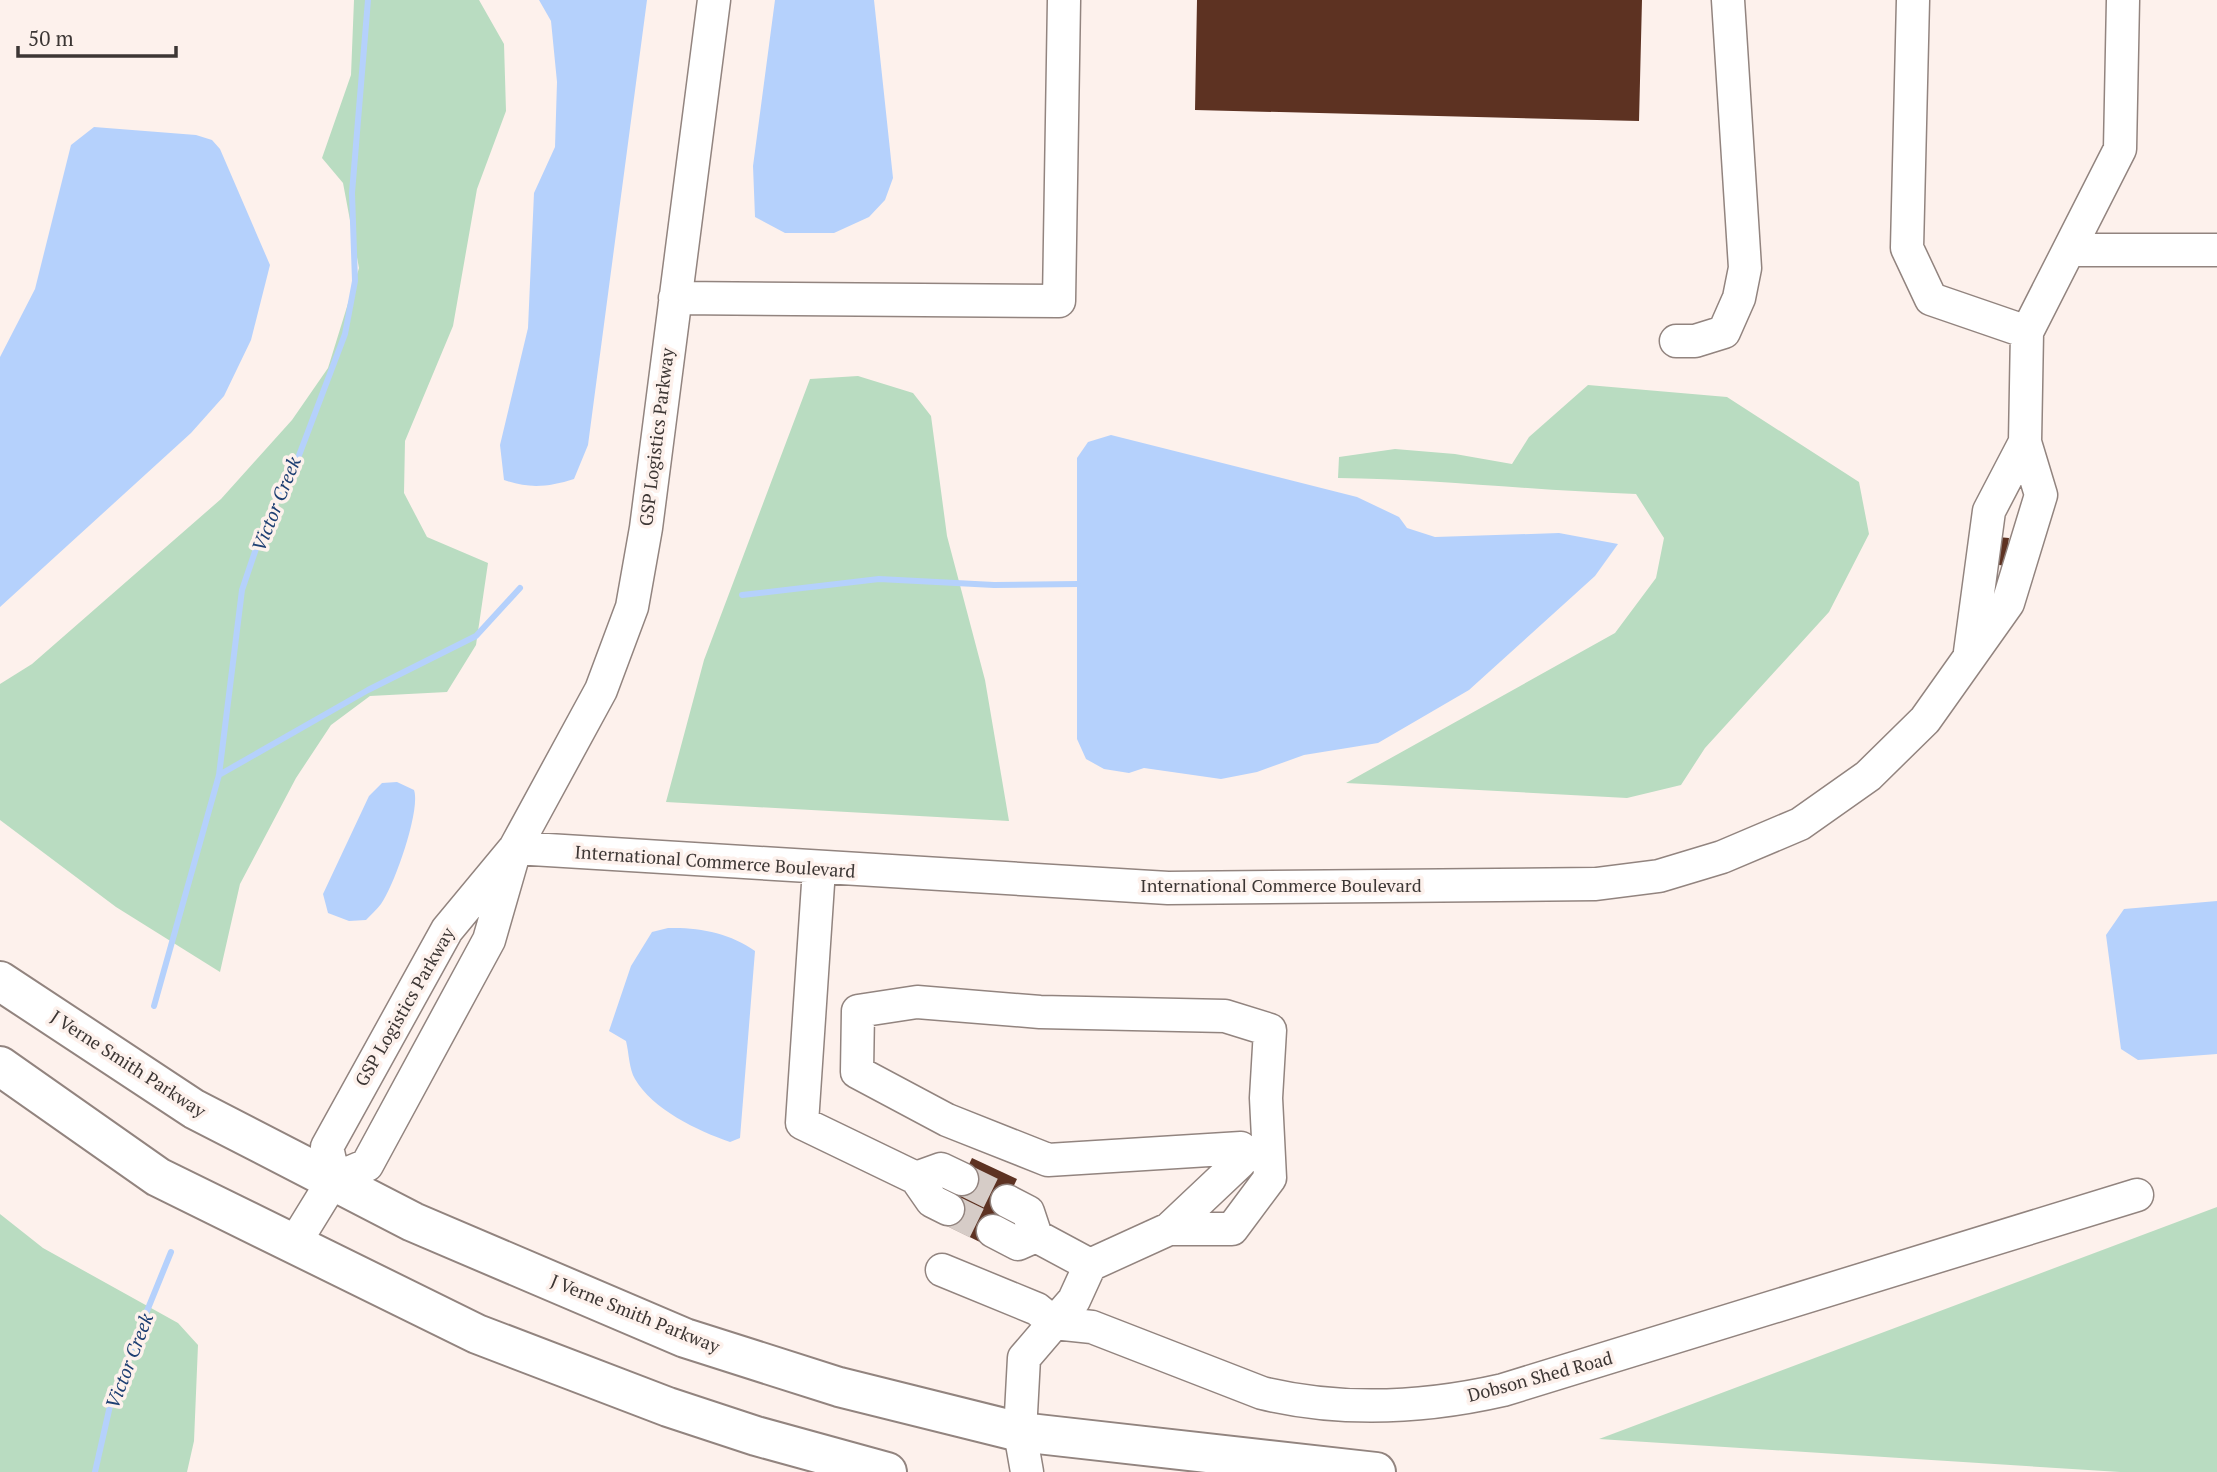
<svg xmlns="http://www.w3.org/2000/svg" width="2217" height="1472" font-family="'PT Serif',serif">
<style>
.green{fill:#b9dcc1}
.water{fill:#b5d1fc}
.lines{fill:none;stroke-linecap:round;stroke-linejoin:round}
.stream{stroke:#b5d1fc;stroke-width:6}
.building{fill:#5d3222}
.minor-tunnel{stroke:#d6ccc7;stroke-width:32;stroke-dasharray:32 16;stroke-linecap:butt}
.minor-casing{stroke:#92847f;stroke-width:35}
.major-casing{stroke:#92847f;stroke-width:42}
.minor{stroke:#fff;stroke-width:32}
.major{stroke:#fff;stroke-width:38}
.labels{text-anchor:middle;stroke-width:7;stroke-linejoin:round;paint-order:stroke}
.street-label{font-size:18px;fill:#3c3634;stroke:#fdf1ec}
.water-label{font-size:19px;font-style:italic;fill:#1e3f73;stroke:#fdf1ec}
</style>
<rect width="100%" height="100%" fill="#fdf1ec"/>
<!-- green -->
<path class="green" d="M354,0H479L504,44L506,111L477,189L453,326L405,441L404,493L427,537L488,563L476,645L447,692L370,696L331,725L296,778L240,884L220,972L116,907L0,820V684L32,664L221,499L292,420L328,368L359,268L343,183L322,158L351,75Z
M858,376L913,393L931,416L947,536L985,680L1009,821L666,802L704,660L810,379Z
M1588,385L1727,397L1859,482L1869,534L1829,612L1705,748L1681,785L1627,798L1346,783L1615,633L1656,578L1664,538L1636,494C1536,491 1438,479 1338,478L1339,457L1395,449L1455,454L1512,464L1529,437Z
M2217,1207V1472H2120L1599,1439Z
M0,1214L43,1248L178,1323L198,1345L194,1441L187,1472H0Z"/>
<!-- water -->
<path class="water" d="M539,0H647L588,445L574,479C549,487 529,489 504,480L500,445L528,328L534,193L555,147L557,82L551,21Z
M775,0H874L893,178L885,200L869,217L834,233H785L755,217L753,166Z
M94,127L196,135L212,140L220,149L270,265L251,340L224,396L191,433L0,607V357L35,289L71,145Z
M1111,435L1357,497L1399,517L1407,528L1435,537L1559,533L1618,544L1595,576L1469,690L1378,743L1304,755L1257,772L1221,779L1144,768L1129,773L1104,769L1086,759L1077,739V458L1088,442Z
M397,782L414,790C421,810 394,886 381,904C377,909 371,915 366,920L349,921L328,913L323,894L369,796L382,783Z
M2217,901V1054L2138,1060L2121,1049L2106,935L2124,909Z
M668,928C699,927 730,933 755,951L740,1138L730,1142C698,1131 652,1109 635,1079C629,1069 629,1053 626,1041L609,1031L631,966L652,932Z"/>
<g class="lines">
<!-- stream -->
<path class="stream" d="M742,595L879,579L994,585L1078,584
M219,775L368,690L476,636L520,588
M154,1006L219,775L242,590L262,531L298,458L345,334L355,281L352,193L368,0
M95,1472L112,1397L171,1252"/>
</g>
<!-- building -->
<path class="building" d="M1197,0H1642L1639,121L1195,110Z
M1998,537L2009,538L2005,566L1994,564Z
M972,1158L1017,1179L986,1245L941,1223Z"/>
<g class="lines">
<!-- minor-tunnel -->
<path class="minor-tunnel" d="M962,1179L1007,1201
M948,1209L993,1231"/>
<defs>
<path id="minor" d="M1913,0L1907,248L1931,299L2027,332
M2069,250H2217
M675,298L1059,301L1064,0
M1676,341H1695L1724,332L1739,298L1745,268L1728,0
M1970,652L1989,511L2025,442
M515,848L1168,888L1596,884L1659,876L1722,857L1800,824L1868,776L1925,720L2008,603L2041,495L2025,442L2027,332L2120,149L2123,0
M819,869L802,1123L916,1178L932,1201L948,1209
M916,1178L941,1169L962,1179
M334,1179L327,1147L447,930L515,848L601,690L632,607L646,528L714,0
M1007,1201L1028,1212L1036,1236L1090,1265L1169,1229H1232L1270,1178L1266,1098L1270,1030L1225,1016L1040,1012L917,1002L858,1011L857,1072L947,1120L1048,1160L1241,1148L1240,1162L1169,1229
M993,1231L1018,1244L1036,1236
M294,1244L334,1179L367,1165L489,940L512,860
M942,1270L1037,1309L1054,1323L1074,1300L1090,1265
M1027,1472L1020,1432L1024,1358L1054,1323L1092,1327L1262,1393C1341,1412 1424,1408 1503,1390L2137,1195"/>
<path id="major" d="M0,981L194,1109L413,1222L685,1338L839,1387L1020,1432L1376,1472
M0,1066L158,1177L477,1334L668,1407L756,1436L887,1472"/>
</defs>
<!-- minor casing -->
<use href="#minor" class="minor-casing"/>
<!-- major casing -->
<use href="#major" class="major-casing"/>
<!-- minor -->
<use href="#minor" class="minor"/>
<!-- major -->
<use href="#major" class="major"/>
</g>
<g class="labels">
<!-- street labels -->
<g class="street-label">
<text transform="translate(657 437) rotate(-83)" y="6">GSP Logistics Parkway</text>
<text transform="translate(715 862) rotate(4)" y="6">International Commerce Boulevard</text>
<text x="1281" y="892">International Commerce Boulevard</text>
<text transform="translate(405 1007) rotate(-60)" y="6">GSP Logistics Parkway</text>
<text transform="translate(128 1064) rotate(33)" y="6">J Verne Smith Parkway</text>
<text transform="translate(635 1314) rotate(22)" y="6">J Verne Smith Parkway</text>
<text transform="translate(1540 1377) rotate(-15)" y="6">Dobson Shed Road</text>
</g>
<!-- water labels -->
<g class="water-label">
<text transform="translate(276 504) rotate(-68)" y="7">Victor Creek</text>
<text transform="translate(129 1361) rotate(-69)" y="7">Victor Creek</text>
</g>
</g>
<!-- scale -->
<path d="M18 46v10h158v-10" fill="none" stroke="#3c3634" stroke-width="3.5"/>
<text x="28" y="46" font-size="21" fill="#3c3634" stroke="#fdf1ec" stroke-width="5" paint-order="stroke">50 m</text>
</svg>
